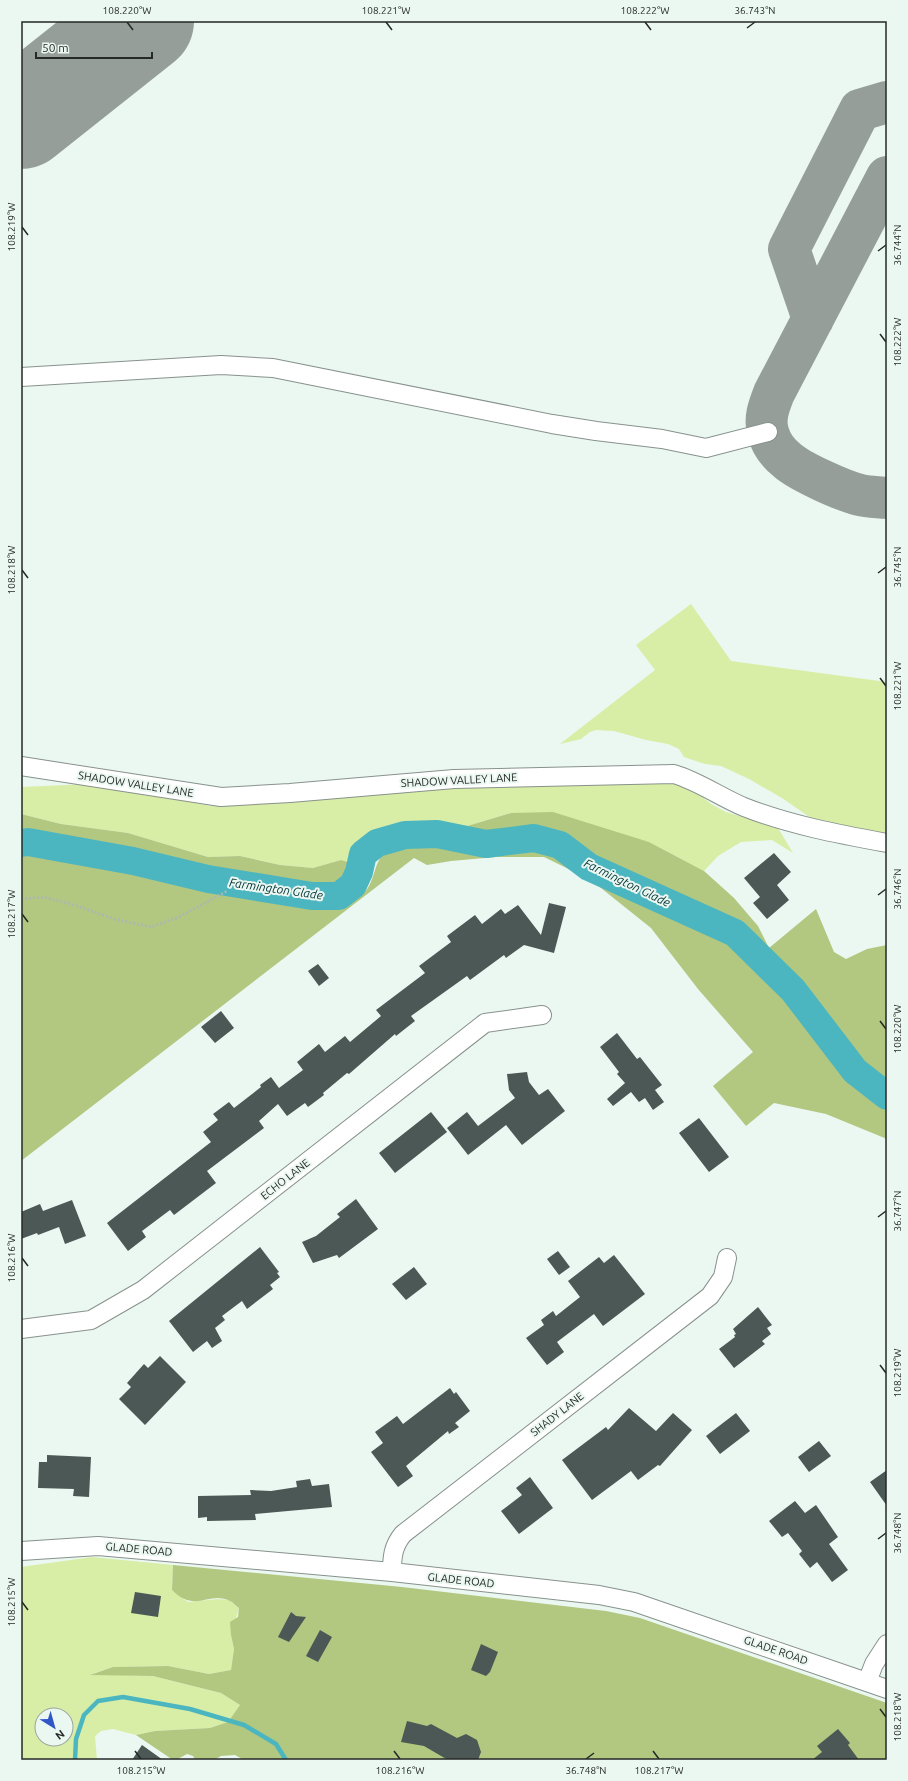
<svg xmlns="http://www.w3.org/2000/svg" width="908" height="1781" font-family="Ubuntu,sans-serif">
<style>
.green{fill:#d8eea6;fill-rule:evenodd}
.forest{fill:#b2c780}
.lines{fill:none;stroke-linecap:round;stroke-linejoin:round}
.stream{stroke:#4cb6c0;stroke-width:4.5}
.river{stroke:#4cb6c0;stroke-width:28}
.taxiway{stroke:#969e9a;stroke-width:42}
.runway{stroke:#969e9a;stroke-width:104}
.building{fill:#4c5855}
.minor-casing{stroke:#88928d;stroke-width:20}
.path{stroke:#adb7b2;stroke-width:2.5;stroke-dasharray:2 2;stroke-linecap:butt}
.minor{stroke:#fff;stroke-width:18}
.ticks{fill:none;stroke:#252927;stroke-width:1.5}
.labels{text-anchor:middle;stroke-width:4;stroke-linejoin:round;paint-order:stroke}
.street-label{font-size:11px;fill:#252927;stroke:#ebf7f1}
.water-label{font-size:12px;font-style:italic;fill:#003338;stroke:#ebf7f1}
.neatline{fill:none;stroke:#252927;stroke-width:1.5}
.ticks-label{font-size:10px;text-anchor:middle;fill:#252927}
</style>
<rect width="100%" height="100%" fill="#ebf7f1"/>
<!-- green -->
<path class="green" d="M691,604L731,661L887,682V836L818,823L782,798L749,779L721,766L705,764L684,757L679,749L668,744L646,740L614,731L596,730L590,732L581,739L560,744L655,670L636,645Z
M667,782L683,785L693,789L711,804L726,812L778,828L793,853L772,840L741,842L718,856L704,871L649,842L511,813L447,832L435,828L417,829L387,832L375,835L363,841L348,862L341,860L313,868L280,865L240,856L208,857L128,833L61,824L21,814V787L89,784L145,792L210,806L293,801L413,789Z
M92,1557L173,1565L172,1590L188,1602L218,1599L229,1600L239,1608L231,1635L234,1649L231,1670L209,1674L168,1666L113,1667L92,1674L153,1676L221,1693L240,1705L228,1722L210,1728L155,1731L136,1735L113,1729L101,1731L95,1736L97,1760H21V1567ZM42,1715H66V1739H42Z"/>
<!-- forest -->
<path class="forest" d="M553,812L649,842L704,871L734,898L758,926L769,948L816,909L834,952L846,959L867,949L887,945V1093L858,1069L794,989L736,931L593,865L558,842L535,835L489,841L447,832L511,813Z
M21,814L61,824L128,833L208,857L240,856L280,865L313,868L341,860L348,862L345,874L338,881L327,886H312L242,876L199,873L37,837L21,838Z
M419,839L432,844L462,847H492L532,842L558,848L592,871L734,938L756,956L792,992L854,1074L887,1101V1139L826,1114L774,1103L746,1126L713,1086L753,1052L698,989L651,928L591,880L544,857H496L451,861L427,865L414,858L21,1161V848H41C86,857 131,865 175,875C218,885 312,916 353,900C376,891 371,868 383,854C391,844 407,842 419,839Z
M173,1565L402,1587L606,1611L640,1618L887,1703V1760H244L235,1755L221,1756L214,1760H195L193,1756L187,1754L176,1760H173L136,1735L155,1731L210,1728L228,1722L240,1705L221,1693L153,1676L90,1675L113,1667L168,1666L209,1674L231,1670L234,1649L231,1635L230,1622L238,1617L239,1608C236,1606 233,1602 230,1601C209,1590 196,1614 172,1590Z"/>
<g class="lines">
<!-- stream -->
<path class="stream" d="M75,1760L76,1739L84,1715L98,1701L123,1697L190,1709L244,1725L276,1744L286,1760"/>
<!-- river -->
<path class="river" d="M21,843L28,842L133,861L208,879L312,896H339L353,885L359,872L363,854L377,843L405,835L437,834L486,844L534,838L560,845L589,867L735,933L793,990L855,1071L887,1096"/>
<!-- taxiway -->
<path class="taxiway" d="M887,177L774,393C769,406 764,418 768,432C771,444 779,454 788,461C801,472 843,491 860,495C868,497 878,497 887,498
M813,319L789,249L860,110L887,102"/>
<!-- runway -->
<path class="runway" d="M21,117L142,21"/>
</g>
<!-- building -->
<path class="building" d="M774,853L791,872L777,885L789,900L767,919L753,903L760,897L744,878Z
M549,903L566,907L554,953L524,945L506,958L504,955L470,980L467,976L411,1016L415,1021L396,1036L395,1034L349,1074L347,1073L323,1093L324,1095L308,1107L305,1103L287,1116L278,1104L259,1121L264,1128L207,1171L216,1183L174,1215L170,1210L142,1231L146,1237L128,1251L107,1223L211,1142L203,1132L218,1120L213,1114L229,1102L234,1108L261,1087L260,1085L271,1077L279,1088L303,1070L297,1062L319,1044L325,1052L345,1036L350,1042L381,1016L376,1010L425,973L419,966L451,942L447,936L475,915L482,924L501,909L505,914L518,905L541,935Z
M318,964L329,978L319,986L308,971Z
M221,1011L234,1028L215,1043L201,1027Z
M617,1033L637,1059L640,1057L662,1085L655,1090L664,1102L653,1110L645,1098L639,1102L631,1092L613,1106L607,1099L625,1083L617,1074L619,1072L600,1047Z
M527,1072L529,1082L539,1095L548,1089L565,1111L522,1145L506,1125L468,1155L447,1128L467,1112L478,1126L515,1098L509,1090L507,1074Z
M431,1112L447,1132L395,1173L379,1153Z
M699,1118L729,1157L709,1172L679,1133Z
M356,1199L378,1229L339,1258L337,1255L313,1263L302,1242L316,1236L340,1217L337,1214Z
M72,1200L86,1236L65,1244L59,1227L38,1235L37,1233L21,1239V1212L40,1204L43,1211Z
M260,1247L279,1272L277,1273L280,1277L270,1285L273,1289L247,1309L242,1301L222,1316L225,1320L215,1328L222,1341L212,1348L207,1341L193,1352L169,1321Z
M558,1251L570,1267L559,1275L547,1259Z
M614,1255L645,1294L603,1326L594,1314L557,1342L564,1352L547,1365L526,1338L544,1325L541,1320L553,1311L556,1316L580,1297L568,1281L599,1257L604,1263Z
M414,1267L427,1284L406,1300L392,1284Z
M758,1307L772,1325L767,1328L771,1334L762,1341L765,1344L734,1368L719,1349L735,1337L734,1335L736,1334L733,1329Z
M160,1356L186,1382L145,1425L119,1399L131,1387L127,1383L144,1364L148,1368Z
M450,1388L454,1394L456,1392L470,1411L455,1423L459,1427L449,1434L448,1431L406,1466L413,1476L398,1487L371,1452L383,1443L375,1432L397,1416L403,1424Z
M629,1408L656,1431L673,1413L692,1430L660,1466L658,1465L638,1480L631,1471L592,1500L562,1460L606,1427L608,1430Z
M736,1413L750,1431L720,1454L706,1436Z
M819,1441L831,1456L809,1472L798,1457Z
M47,1455L91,1457L89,1497L73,1496L74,1489L38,1488L39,1462H47Z
M887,1470V1506L870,1482Z
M530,1477L553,1508L519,1534L501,1511L522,1495L516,1488Z
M310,1479L312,1486L329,1484L332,1507L255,1514L256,1520L207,1521V1517L198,1518V1496L251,1495L250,1490L271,1491L297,1487L296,1481Z
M795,1501L805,1513L816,1505L838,1537L829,1544L848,1570L832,1582L817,1562L810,1568L799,1554L802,1551L788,1533L782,1537L769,1521Z
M135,1592L161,1596L158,1617L131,1613Z
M291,1612L296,1616L306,1617L289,1642L278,1637Z
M320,1630L332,1637L318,1662L306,1656Z
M481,1644L498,1652L490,1672L486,1676L471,1670Z
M407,1721L427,1726L431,1724L457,1738L466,1734L477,1740L481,1752L478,1760H448L424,1746L401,1742Z
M838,1729L850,1743L848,1745L859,1760H812L822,1752L817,1746Z
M142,1745L163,1760H132Z"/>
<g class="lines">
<defs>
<path id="minor" d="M21,377L221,365L273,368L552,424L596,431L662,439L706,448L768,432
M21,766L221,797L290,793L454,779L674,774C700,782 720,797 744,807C790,825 838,834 887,843
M21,1329L91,1320L143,1290L485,1023L542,1015
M21,1551L98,1546L392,1572L599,1595L634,1602L887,1689
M392,1572C392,1557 393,1546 403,1534L710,1296L723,1277L727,1258
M867,1682L874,1664L887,1644"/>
</defs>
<!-- minor casing -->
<use href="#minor" class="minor-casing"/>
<!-- path -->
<path class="path" d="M21,899L43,897L71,904L114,919L151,927L179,917L227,891"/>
<!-- minor -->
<use href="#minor" class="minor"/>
</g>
<!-- ticks -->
<path class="ticks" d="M127,22L133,30M386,22L392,30M645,22L651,30M747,28L755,22M22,227L28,235M878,251L886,245M880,334L886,342M22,570L28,578M878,573L886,567M880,678L886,686M878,895L886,889M22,914L28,922M880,1021L886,1029M878,1217L886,1211M22,1258L28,1266M880,1365L886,1373M878,1539L886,1533M22,1602L28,1610M880,1709L886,1717M135,1751L141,1759M394,1751L400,1759M653,1751L659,1759M586,1759L594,1753"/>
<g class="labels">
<!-- street labels -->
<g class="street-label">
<text transform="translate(459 780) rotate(-3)" y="4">SHADOW VALLEY LANE</text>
<text transform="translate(136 784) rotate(9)" y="4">SHADOW VALLEY LANE</text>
<text transform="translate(285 1179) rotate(-38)" y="4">ECHO LANE</text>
<text transform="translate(557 1414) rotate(-38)" y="4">SHADY LANE</text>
<text transform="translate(139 1549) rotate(5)" y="4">GLADE ROAD</text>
<text transform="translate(461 1580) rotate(6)" y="4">GLADE ROAD</text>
<text transform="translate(776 1650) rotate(19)" y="4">GLADE ROAD</text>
</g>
<!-- water labels -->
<g class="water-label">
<text transform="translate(627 883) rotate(26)" y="4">Farmington Glade</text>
<text transform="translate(276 889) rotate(8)" y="4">Farmington Glade</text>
</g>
</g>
<!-- border -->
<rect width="908" height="1781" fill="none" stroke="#ebf7f1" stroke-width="44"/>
<!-- north arrow -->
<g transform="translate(54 1727) rotate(143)"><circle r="19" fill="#ebf7f1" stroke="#9ca5a0"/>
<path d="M0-3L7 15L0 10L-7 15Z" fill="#3157c7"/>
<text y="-6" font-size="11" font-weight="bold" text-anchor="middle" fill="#252927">N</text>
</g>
<!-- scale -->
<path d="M36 52v6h116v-6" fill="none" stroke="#252927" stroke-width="2"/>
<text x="42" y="52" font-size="12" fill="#252927" stroke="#ebf7f1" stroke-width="3" paint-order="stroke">50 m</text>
<rect x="22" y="22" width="864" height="1737" class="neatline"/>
<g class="ticks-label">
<text x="127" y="14">108.220°W</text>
<text x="386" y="14">108.221°W</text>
<text x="645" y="14">108.222°W</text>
<text x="755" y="14">36.743°N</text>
<text transform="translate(11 227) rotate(-90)" y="4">108.219°W</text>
<text transform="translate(897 245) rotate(-90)" y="4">36.744°N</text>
<text transform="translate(897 342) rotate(-90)" y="4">108.222°W</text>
<text transform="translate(897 567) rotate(-90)" y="4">36.745°N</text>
<text transform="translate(11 570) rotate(-90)" y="4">108.218°W</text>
<text transform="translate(897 686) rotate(-90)" y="4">108.221°W</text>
<text transform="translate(897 889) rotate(-90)" y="4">36.746°N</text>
<text transform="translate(11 914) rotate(-90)" y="4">108.217°W</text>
<text transform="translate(897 1029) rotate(-90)" y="4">108.220°W</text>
<text transform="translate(897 1211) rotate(-90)" y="4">36.747°N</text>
<text transform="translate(11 1258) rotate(-90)" y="4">108.216°W</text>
<text transform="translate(897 1373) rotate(-90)" y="4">108.219°W</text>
<text transform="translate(897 1533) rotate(-90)" y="4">36.748°N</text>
<text transform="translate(11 1602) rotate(-90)" y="4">108.215°W</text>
<text transform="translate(897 1717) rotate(-90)" y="4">108.218°W</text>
<text x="141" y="1774">108.215°W</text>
<text x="400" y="1774">108.216°W</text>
<text x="586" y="1774">36.748°N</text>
<text x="659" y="1774">108.217°W</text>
</g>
</svg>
